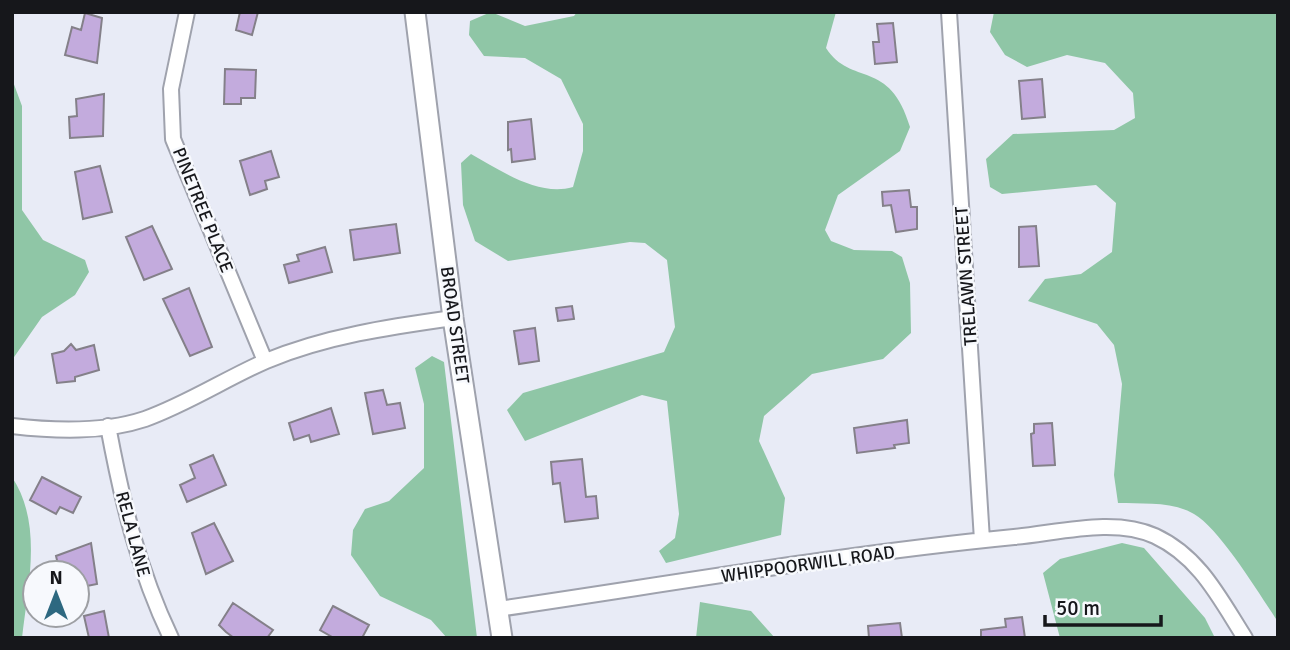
<svg xmlns="http://www.w3.org/2000/svg" width="1290" height="650" font-family="Signika,sans-serif">
<style>
.forest{fill:#8fc6a6}
.building{fill:#c3abdd;stroke:#848089;stroke-width:2}
.lines{fill:none;stroke-linecap:round;stroke-linejoin:round}
.street-casing{stroke:#9fa2ad;stroke-width:18}
.secondary-casing{stroke:#9fa2ad;stroke-width:23}
.street{stroke:#fff;stroke-width:14}
.secondary{stroke:#fff;stroke-width:19}
.labels{text-anchor:middle;stroke-width:5;stroke-linejoin:round;paint-order:stroke}
.street-label{font-size:18px;fill:#16171b;stroke:#f7f9fd}
</style>
<rect width="100%" height="100%" fill="#e8ebf6"/>
<!-- forest -->
<path class="forest" d="M491,12L525,26L574,16L577,12H836L826,48C851,87 890,58 910,127L900,151L838,195L825,230L831,241L854,250L892,251L902,257L910,283L911,333L883,359L812,374L764,416L759,441L785,498L781,535L666,563L659,551L675,538L679,514L667,401L642,395L525,441L507,410L523,393L664,352L675,327L667,260L645,243L630,242L508,261L475,241L463,205L461,163L471,154C500,170 538,197 573,187L583,151V124L561,79L525,58L484,56L469,35L470,21Z
M994,12H1278V622C1260,595 1220,529 1194,514C1172,501 1142,504 1118,503L1114,475L1122,384L1114,345L1097,324L1028,301L1045,279L1081,274L1112,252L1116,203L1096,185L1002,194L990,187L986,159L1013,134L1114,130L1135,118L1133,93L1105,63L1067,55L1027,67L1005,55L990,32Z
M12,79L22,106V210L43,240L85,260L89,272L75,295L42,317L12,360Z
M432,356L444,362L477,638H447L431,620L380,596L351,555L353,530L365,509L389,501L424,468V404L415,368Z
M12,477C43,524 28,585 22,638H12Z
M1122,543L1144,548L1205,618L1215,638H1060L1043,573L1060,559Z
M700,602L751,611L775,638H696Z"/>
<!-- building -->
<path class="building" d="M240,12H258L252,35L236,30Z
M85,13L102,18L97,63L65,55L72,27L81,30Z
M893,23L897,62L875,64L873,42H879L877,24Z
M225,69L256,70L255,98H241V104H224Z
M1042,79L1045,117L1022,119L1019,81Z
M104,94L103,136L70,138L69,117L77,116L76,99Z
M531,119L535,159L512,162L511,149L508,150V122Z
M271,151L279,177L265,181L267,189L250,195L240,161Z
M100,166L112,212L83,219L75,172Z
M909,190L911,207H917V229L896,232L891,205L883,206L882,192Z
M396,224L400,253L354,260L350,230Z
M152,226L172,269L144,280L126,237Z
M1036,226L1039,266L1019,267V227Z
M325,247L332,272L289,283L284,265L299,261L297,255Z
M189,288L212,347L190,356L163,299Z
M572,306L574,319L558,321L556,308Z
M535,328L539,361L519,364L514,331Z
M71,344L76,350L94,345L99,370L75,377V381L57,383L52,354L64,351Z
M383,390L387,405L400,403L405,428L373,434L365,393Z
M331,408L339,434L311,442L309,435L294,440L289,423Z
M907,420L909,443L894,445L895,448L857,453L854,428Z
M1052,423L1055,465L1033,466L1031,434L1034,433V424Z
M213,455L226,485L187,502L180,485L195,478L190,465Z
M582,459L586,497L596,496L598,518L565,522L560,483L553,484L551,462Z
M42,477L81,497L73,513L60,507L56,514L30,500Z
M214,523L233,561L206,574L192,533Z
M91,543L97,584L77,588V573H60L56,556Z
M233,603L273,630L267,638H234L226,632L219,625Z
M333,606L369,625L362,638H334L320,630Z
M104,611L109,638H89L84,616Z
M1022,617L1025,638H981V630L1006,627L1005,619Z
M900,623L902,638H869L868,626Z"/>
<g class="lines">
<defs>
<path id="street" d="M187,12L171,89L173,139L265,361
M949,12L982,540
M12,426C55,431 103,433 145,419C187,404 225,379 266,361C326,336 389,327 453,318
M108,426C122,501 138,569 171,638
M498,609C669,584 841,554 1014,537C1058,533 1114,517 1155,536C1200,557 1220,599 1245,638"/>
<path id="secondary" d="M415,12L453,318L502,638"/>
</defs>
<!-- street casing -->
<use href="#street" class="street-casing"/>
<!-- secondary casing -->
<use href="#secondary" class="secondary-casing"/>
<!-- street -->
<use href="#street" class="street"/>
<!-- secondary -->
<use href="#secondary" class="secondary"/>
</g>
<g class="labels">
<!-- street labels -->
<g class="street-label">
<text transform="translate(203 210) rotate(68)" y="6">PINETREE PLACE</text>
<text transform="translate(966 276) rotate(-94)" y="6">TRELAWN STREET</text>
<text transform="translate(455 325) rotate(82)" y="6">BROAD STREET</text>
<text transform="translate(133 534) rotate(75)" y="6">RELA LANE</text>
<text transform="translate(808 564) rotate(-8)" y="6">WHIPPOORWILL ROAD</text>
</g>
</g>
<!-- border -->
<rect width="1290" height="650" fill="none" stroke="#16171b" stroke-width="28"/>
<!-- north arrow -->
<g transform="translate(56 594)"><circle r="33" fill="#f7f9fd" stroke="#9d9fa3" stroke-width="2"/>
<path d="M0-5L12 26L0 18L-12 26Z" fill="#2d6880"/>
<text y="-10" font-size="19" font-weight="bold" text-anchor="middle" fill="#16171b">N</text>
</g>
<!-- scale -->
<path d="M1045 615v10h116v-10" fill="none" stroke="#16171b" stroke-width="3.5"/>
<text x="1056" y="615" font-size="21" fill="#16171b" stroke="#f7f9fd" stroke-width="5" paint-order="stroke">50 m</text>
</svg>
